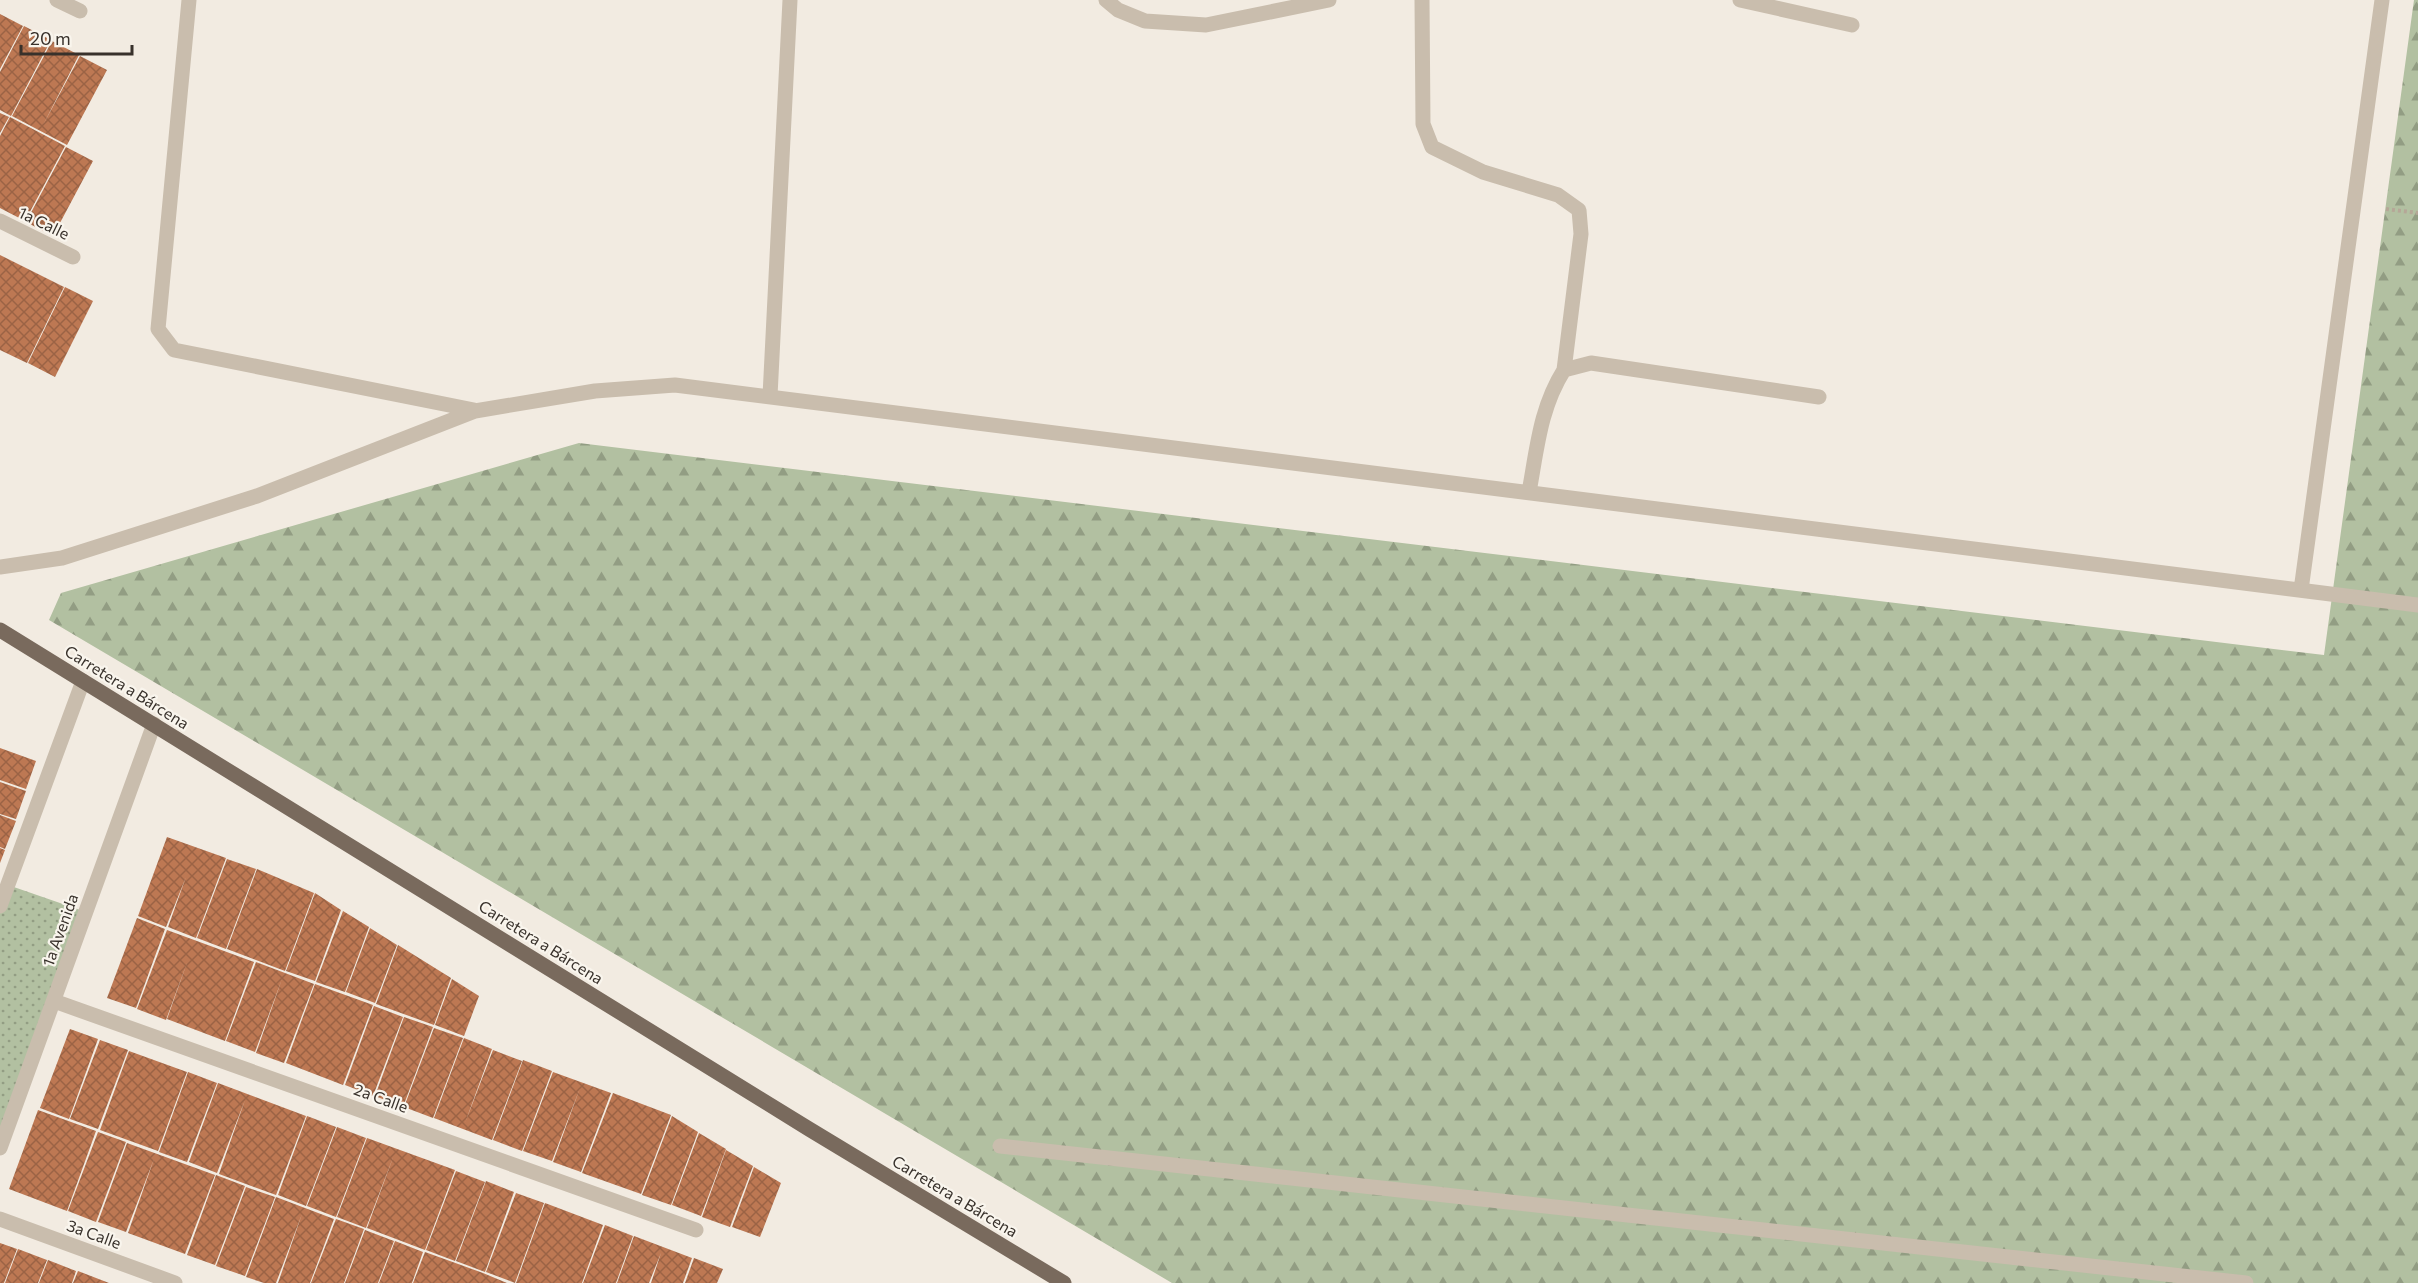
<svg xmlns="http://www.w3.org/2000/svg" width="2418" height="1283" font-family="Commissioner,sans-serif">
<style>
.grass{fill:url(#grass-dots)}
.forest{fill:url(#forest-firs)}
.building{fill:url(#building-cross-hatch)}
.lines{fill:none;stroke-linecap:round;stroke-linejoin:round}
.path{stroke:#b5a797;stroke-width:4;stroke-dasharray:3 3;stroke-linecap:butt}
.minor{stroke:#c9bdad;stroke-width:15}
.major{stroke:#796a5d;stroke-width:15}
.labels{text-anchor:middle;stroke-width:4.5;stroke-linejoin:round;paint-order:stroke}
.street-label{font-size:16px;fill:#38312b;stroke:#f9f5ed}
</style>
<defs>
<pattern id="grass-dots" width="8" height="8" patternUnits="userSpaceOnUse" patternTransform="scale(1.5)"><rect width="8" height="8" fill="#b2c0a1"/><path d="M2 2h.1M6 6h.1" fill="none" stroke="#929d83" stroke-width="1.8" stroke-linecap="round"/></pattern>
<pattern id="forest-firs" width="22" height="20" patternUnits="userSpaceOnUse" patternTransform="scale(1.5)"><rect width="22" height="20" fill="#b2c0a1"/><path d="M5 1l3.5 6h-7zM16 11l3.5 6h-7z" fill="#929d83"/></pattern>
<pattern id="building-cross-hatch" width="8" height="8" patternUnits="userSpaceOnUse" patternTransform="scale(1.5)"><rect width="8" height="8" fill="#bd7853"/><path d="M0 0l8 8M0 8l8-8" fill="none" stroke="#9b6345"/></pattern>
</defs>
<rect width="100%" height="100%" fill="#f2ebe1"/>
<!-- grass -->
<path class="grass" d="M8,885L86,912L0,1148V906Z"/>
<!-- forest -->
<path class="forest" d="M2414,0H2418V1283H1172L49,620L61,593L579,443L2324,655Z"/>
<!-- building -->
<path class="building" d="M0,14L23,26L0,69Z
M24,26L51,40L11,116L0,110V72Z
M52,41L79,55L43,125L80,56L107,70L67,145L12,116Z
M0,113L9,117L0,133Z
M10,117L65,146L25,221L0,208V136Z
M66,147L93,161L53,236L26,222Z
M0,255L64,287L27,363L0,350Z
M65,287L93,301L55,377L28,363Z
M0,748L36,761L26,789L0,780Z
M0,782L26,791L16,819L0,814Z
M0,815L16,821L5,849L0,847Z
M167,837L226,858L196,938L168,927L186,877L166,927L138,916Z
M0,848L5,850L0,863Z
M227,859L256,869L226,949L197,938Z
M257,869L314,893L285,971L227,949Z
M315,893L341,910L315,981L286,971Z
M343,911L369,927L345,992L316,982Z
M137,918L165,929L136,1008L107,998Z
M370,928L397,945L375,1003L346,992Z
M167,930L254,962L225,1041L167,1019L188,960L166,1020L137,1009Z
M398,945L451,978L434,1025L376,1004Z
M256,962L314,984L284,1063L256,1053L282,979L255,1052L226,1041Z
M452,979L479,996L464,1036L435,1025Z
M315,984L373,1005L343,1085L286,1063Z
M374,1006L403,1017L373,1096L345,1085Z
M404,1017L433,1027L403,1107L375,1096Z
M434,1028L463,1038L433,1118L404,1107Z
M70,1029L98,1039L69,1119L40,1108Z
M464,1038L492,1049L465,1123L493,1050L522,1061L492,1140L434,1118Z
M100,1040L128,1050L98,1129L70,1119Z
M129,1051L187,1072L158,1151L100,1130Z
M523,1060L552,1071L522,1151L493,1140Z
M188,1072L217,1083L187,1162L159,1152Z
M553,1072L611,1093L581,1172L553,1162L580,1088L552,1161L523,1151Z
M218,1083L306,1116L276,1195L219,1174L245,1100L217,1173L189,1162Z
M613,1093L671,1115L641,1194L582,1173Z
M38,1110L96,1131L67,1211L9,1189Z
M307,1116L336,1127L306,1206L278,1195Z
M672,1116L698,1132L671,1205L642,1195Z
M337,1127L366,1138L336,1217L307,1206Z
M98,1132L126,1142L96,1222L68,1211Z
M699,1133L726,1149L701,1216L672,1205Z
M367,1138L455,1170L425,1250L367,1228L394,1155L366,1228L337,1217Z
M127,1143L215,1175L185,1254L128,1233L154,1159L126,1232L98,1222Z
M726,1150L753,1166L730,1227L702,1217Z
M754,1167L781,1183L760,1237L732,1227Z
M456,1171L485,1182L455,1261L426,1250Z
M216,1175L245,1186L215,1265L187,1255Z
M486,1181L514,1192L485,1272L456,1261Z
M246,1187L275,1197L245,1276L216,1266Z
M516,1193L544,1203L515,1283L486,1272Z
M276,1197L334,1219L310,1283H278L302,1214L276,1283H264L246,1277Z
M545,1203L603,1225L582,1283H516Z
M336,1219L364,1229L344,1283H311Z
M605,1225L633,1236L616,1283H583Z
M365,1230L394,1241L378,1283H345Z
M634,1236L692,1258L683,1283H651L661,1253L649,1283H617Z
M395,1241L423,1252L412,1283H379Z
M0,1243L17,1249L4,1283H0Z
M18,1249L47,1260L38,1283H5Z
M425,1252L483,1273L507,1283H413Z
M694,1258L723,1269L717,1283H685Z
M48,1260L76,1271L72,1283H39Z
M78,1271L109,1283H73Z"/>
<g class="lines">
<!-- path -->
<path class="path" d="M2386,209L2418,213"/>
<!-- minor -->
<path class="minor" d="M57,0L80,11
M189,0L158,329L174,350L474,410
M1106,0L1118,10L1145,21L1206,25L1329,0
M1422,0L1423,124L1432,147L1483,172L1558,195L1579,210L1581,234L1564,370
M1740,0L1852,25
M0,221L73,257
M770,396L790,0
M1529,492C1537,449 1540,408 1564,370L1591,363L1819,397
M0,567L62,558L257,496L475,411L595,391L675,385L2418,605
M2301,590L2382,0
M0,906L83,681
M54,1001L696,1230
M1000,1146L2246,1283
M0,1148L154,724
M0,1219L175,1283"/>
<!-- major -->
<path class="major" d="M0,630L809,1129L1064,1283"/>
</g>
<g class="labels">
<!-- street labels -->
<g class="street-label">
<text transform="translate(44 223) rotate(26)" y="6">1a Calle</text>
<text transform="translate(127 687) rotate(32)" y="6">Carretera a Bárcena</text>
<text transform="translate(60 930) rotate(-70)" y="6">1a Avenida</text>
<text transform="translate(541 942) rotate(32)" y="6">Carretera a Bárcena</text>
<text transform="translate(381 1098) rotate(20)" y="6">2a Calle</text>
<text transform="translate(955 1196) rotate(31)" y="6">Carretera a Bárcena</text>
<text transform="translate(94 1234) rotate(20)" y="6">3a Calle</text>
</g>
</g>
<!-- scale -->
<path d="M21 45v9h111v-9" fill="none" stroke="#38312b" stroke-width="3"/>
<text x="30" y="45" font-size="18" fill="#38312b" stroke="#f9f5ed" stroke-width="4.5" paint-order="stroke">20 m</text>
</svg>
